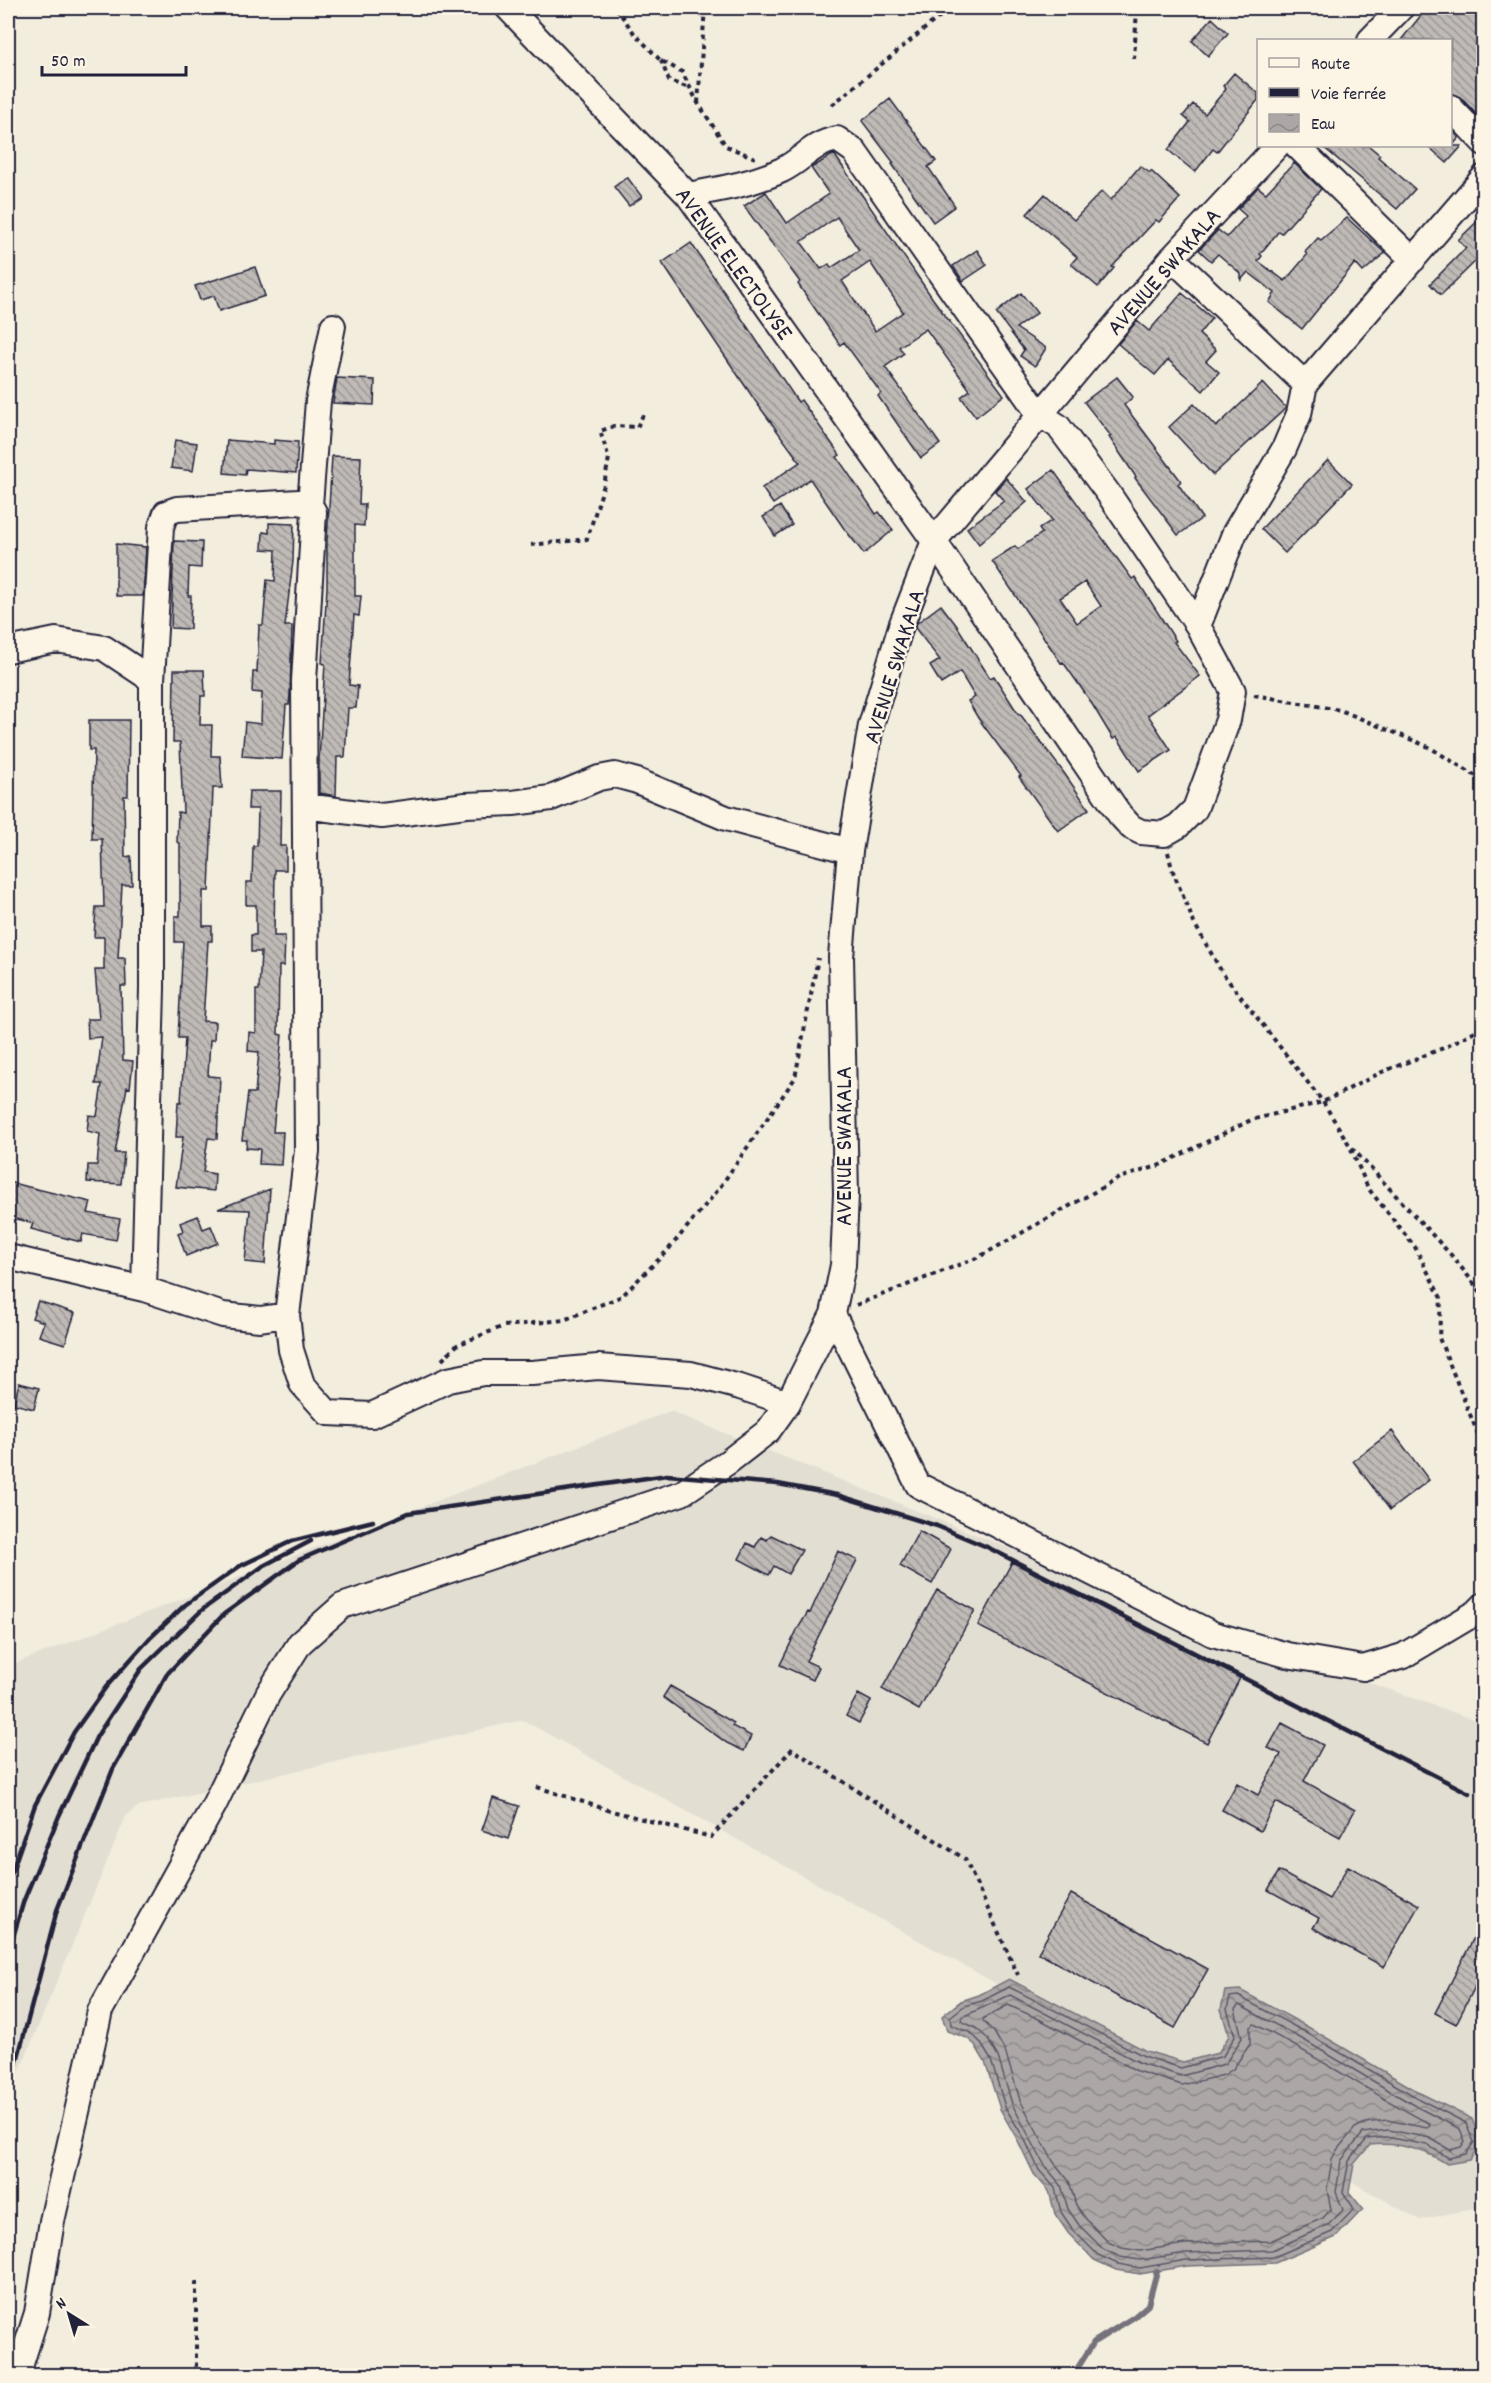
<svg xmlns="http://www.w3.org/2000/svg" width="1491" height="2383" font-family="Dekko,sans-serif">
<style>
.built{fill:#e3ded2}
.water{fill:url(#water-waves);stroke:#75727b;stroke-width:1.5}
.lines{fill:none;stroke-linecap:round;stroke-linejoin:round}
.shore{stroke:#595766;stroke-width:1.5}
.stream{stroke:#75727b;stroke-width:6}
.building{fill:url(#building-back-hatch);stroke:#22223b;stroke-width:1.5;fill-rule:evenodd}
.minor-casing{stroke:#22223b;stroke-width:28}
.path{stroke:#22223b;stroke-width:4;stroke-dasharray:4.5 4.5;stroke-linecap:butt}
.minor{stroke:#fcf5e5;stroke-width:24}
.rail{stroke:#22223b;stroke-width:4.5}
.labels{text-anchor:middle;stroke-width:4.5;stroke-linejoin:round;paint-order:stroke}
.street-label{font-size:24px;fill:#22223b;stroke:#fcf5e5}
</style>
<defs>
<pattern id="water-waves" width="16" height="10" patternUnits="userSpaceOnUse" patternTransform="scale(1.5)"><rect width="16" height="10" fill="#aca7a6"/><path d="M0 5q4-4 8 0t8 0" fill="none" stroke="#8c8888"/></pattern>
<pattern id="building-back-hatch" width="6" height="6" patternUnits="userSpaceOnUse" patternTransform="scale(1.5)"><rect width="6" height="6" fill="#bfbab6"/><path d="M-1 5l2 2M0 0l6 6M5-1l2 2" fill="none" stroke="#9b9795"/></pattern>
</defs>
<rect width="100%" height="100%" fill="#f3edde"/>
<filter id="ink" filterUnits="userSpaceOnUse"><feTurbulence type="fractalNoise" baseFrequency=".0167" numOctaves="2"/><feDisplacementMap in="SourceGraphic" scale="12" xChannelSelector="R" yChannelSelector="G"/><feConvolveMatrix kernelMatrix="1 2 1 2 8 2 1 2 1" color-interpolation-filters="sRGB"/></filter>
<g filter="url(#ink)">
<!-- built -->
<path class="built" d="M670,1411L1135,1599L1483,1723V2206L1420,2220L523,1720L139,1806L126,1816L8,2099V1666Z"/>
<!-- water -->
<path class="water" d="M1009,1979L1146,2051L1183,2062L1218,2053L1229,2036L1221,2009L1225,1991L1240,1990L1308,2027L1424,2095L1472,2119L1481,2142L1470,2160L1447,2164C1423,2149 1399,2142 1370,2145L1354,2164L1349,2192L1363,2209L1336,2237L1275,2263L1187,2266L1140,2274L1116,2270L1094,2260L1068,2233L1055,2214L1049,2191L1034,2174L1018,2141L1000,2109L985,2062L975,2045L967,2038L947,2031L942,2016L961,2001L979,1995Z"/>
<g class="lines">
<!-- shore -->
<path class="shore" d="M1009,1987L1144,2056L1181,2068L1223,2056L1235,2036L1227,2009L1230,1997L1238,1996L1305,2032L1421,2100L1466,2123L1474,2142L1466,2154L1449,2158L1427,2145L1386,2137L1367,2139L1349,2161L1343,2192L1353,2207V2210L1332,2232L1274,2257L1186,2260L1140,2268L1118,2264L1098,2255L1073,2230L1061,2212L1055,2188L1039,2170L1024,2138L1005,2107L991,2060L980,2042L971,2033L951,2025L950,2017L964,2006L982,2001Z
M1010,1995L1140,2063L1181,2076L1225,2064L1242,2038L1235,2009L1239,2005L1302,2039L1417,2107L1460,2129L1465,2141L1461,2147L1450,2150L1430,2138L1389,2130L1363,2133L1341,2161L1336,2192L1343,2210L1328,2225L1272,2250L1186,2253L1140,2260L1120,2257L1103,2249L1079,2225L1068,2209L1061,2185L1045,2166L1012,2104L998,2057L987,2038L976,2028L961,2021L962,2017Z
M1008,2005L1039,2019L1137,2071L1182,2085L1224,2075L1233,2069L1250,2044V2027L1254,2024C1314,2054 1369,2092 1428,2123L1430,2126L1427,2128L1387,2120L1365,2123L1355,2128L1337,2150L1332,2159L1327,2190L1331,2209L1323,2218L1270,2241L1185,2244L1140,2251L1122,2248L1108,2242L1086,2219L1076,2205L1069,2181L1053,2161L1020,2100L1005,2051L994,2032L983,2021L984,2018Z"/>
<!-- stream -->
<path class="stream" d="M1062,2376L1077,2369L1094,2342L1134,2317L1148,2305L1157,2271"/>
</g>
<!-- building -->
<path class="building" d="M1427,8H1484V111L1479,117L1460,97L1450,93V40H1401Z
M1212,18L1228,33L1208,56L1192,41Z
M1234,73L1258,93V100L1217,152L1213,149L1195,172L1168,150L1190,122L1183,116L1193,104L1205,114L1226,89L1223,86Z
M890,99L936,161L928,167L955,206L933,222L892,164L894,163L862,121Z
M1450,128L1459,138L1452,146H1462L1447,163L1428,146H1450Z
M1322,146H1369L1380,155L1378,157L1415,189L1397,209Z
M834,154L933,299L1004,395L976,417L961,397L970,390L926,329L899,347L904,353L885,367L940,444L921,458L878,396L881,393L844,342L840,345L798,284L800,282L744,206L766,192L787,223L829,194L811,168ZM837,217L859,250L831,268L829,264L821,269L801,242ZM870,262L903,312L875,331L842,281Z
M1294,163L1321,189L1282,233L1279,231L1260,254L1262,256L1258,261L1285,281L1307,255L1305,252L1318,238L1321,240L1347,218L1385,253L1363,272L1355,263L1302,329L1269,302L1275,293L1248,272L1241,280V274L1218,254L1211,261L1199,250L1218,230L1227,237L1246,216L1238,209L1258,187L1266,193Z
M1140,166L1150,173L1151,171L1180,198L1159,222L1156,220L1112,267L1114,268L1098,287L1071,264L1077,257L1027,214L1045,194L1074,220L1102,191L1111,200Z
M627,177L642,197L629,206L614,187Z
M1484,215V253L1441,295L1430,284L1466,248L1458,240Z
M691,243L798,402L801,400L840,455L837,457L876,514L879,512L893,530L864,554L843,527L810,479L773,504L762,488L800,462L756,402L662,263Z
M977,250L987,265L963,281L953,266Z
M255,267L265,296L219,311L214,296L200,300L195,286Z
M1021,293L1037,313L1016,328L1046,348L1035,366L1020,356L1024,350L996,313Z
M1182,293L1212,318L1199,334L1216,350L1206,361L1219,372L1203,391L1168,360L1155,375L1118,344L1137,321L1149,331Z
M1117,377L1133,397L1124,405L1181,481L1178,484L1202,518L1178,535L1135,478L1136,477L1109,437L1111,436L1084,402Z
M337,378L375,380L374,405L333,403Z
M1263,383L1286,408L1213,475L1169,427L1194,404L1216,427Z
M175,440L197,443L193,471L171,468Z
M227,440L274,444V440L298,442L296,473L246,469L245,475L224,473Z
M332,456L361,457L359,504H365L364,526L355,525V596H361L359,616L354,615L349,685L358,686L356,708H348L345,757H337L336,796L319,793V760L325,664L322,663L327,588V541Z
M1328,460L1352,484L1285,553L1261,529Z
M1053,470L1132,579L1135,577L1176,641L1174,642L1200,676L1148,715L1171,750L1139,771L1117,737L1113,739L1089,699L1063,662L1061,663L992,561L1015,546L1018,549L1042,533L1039,529L1052,520L1028,489ZM1085,582L1101,606L1077,623L1060,598Z
M1006,478L1027,502L979,544L967,528L1004,501L995,491Z
M780,506L792,525L775,536L763,517Z
M269,523L294,524L293,561L285,626H292L290,694L289,705H286L282,759L242,756L245,722L261,724L262,693L252,692L253,672H257L259,625H263L267,580L275,581L276,550L262,549L263,532L269,533Z
M174,541L202,542L201,568L189,567L188,596H191L190,629L171,628Z
M116,544L146,547L143,596H116Z
M941,605L957,626L990,678L994,676L1019,715L1020,714L1064,773L1089,809L1058,831L1019,777L1021,776L978,718L968,701L975,697L960,672L941,684L930,666L940,660L915,628L917,623Z
M174,670H204L205,696H201L200,725H212L211,756H220L222,788H213L209,891H203V926H212V941H208L203,1021L215,1022L214,1040H210L208,1076L220,1077L217,1139L208,1138L203,1172L215,1174L214,1191L176,1187L183,1137H176L178,1102H181L185,1038H178L183,942H175V916H180V843L177,842L178,812L183,813L180,742H173Z
M89,720H129L128,796H124L125,857L131,856L132,885H122L118,958H125L126,986H121L123,1060L133,1061L130,1088L127,1087L115,1153H124L121,1184L87,1182L88,1165H97L100,1134L87,1131L89,1115L97,1116L102,1084H96L102,1037L88,1038L87,1019H99L95,970H104V937H94L96,907H104L102,839H92L94,750H89Z
M249,791H281L280,846H286V870H275L274,936H285L284,966H279L278,1034L282,1035L273,1132H283L281,1165L259,1164L260,1149L246,1148L247,1140H242L248,1093H255L259,1052L248,1051L249,1032L256,1033V990H259L261,952H251V935H256V905H246V882H252L253,846H257L258,809H248Z
M8,1182L91,1202L88,1213L120,1219L116,1240L83,1234L81,1242L31,1229L33,1223L8,1217Z
M270,1189L265,1264L245,1262L250,1210L218,1209Z
M198,1216L203,1229L211,1226L218,1243L186,1256L178,1233L183,1231L180,1223Z
M38,1301L75,1313L65,1344L39,1336L44,1322L32,1318Z
M19,1383L39,1388L34,1409L14,1404Z
M1392,1431L1429,1480L1390,1510L1353,1461Z
M919,1531L951,1549L932,1584L900,1566Z
M771,1535L802,1550L788,1574L774,1566L769,1575L739,1559L747,1543L755,1547L761,1537L767,1540Z
M838,1551L857,1560L806,1661L819,1667L813,1680L780,1665L797,1630L808,1612L810,1613Z
M1012,1562L1240,1678L1207,1743L978,1626Z
M937,1590L975,1610L919,1710L882,1689Z
M670,1686L734,1723L732,1726L751,1736L744,1751L727,1743L663,1697Z
M858,1694L871,1701L859,1723L846,1716Z
M1282,1723L1323,1745L1304,1781L1355,1810L1340,1837L1276,1802L1260,1831L1222,1810L1237,1783L1258,1795L1281,1754L1268,1748Z
M493,1798L519,1806L508,1839L482,1830Z
M1348,1866L1419,1905L1384,1967L1313,1928L1319,1918L1268,1890L1279,1871L1329,1899Z
M1071,1894L1208,1969L1175,2028L1038,1953Z
M1484,1918V1969L1456,2024L1435,2013Z"/>
<g class="lines">
<defs>
<path id="minor" d="M508,8L688,195L934,541L1120,815L1131,827L1141,832L1164,834L1178,826L1195,809L1228,720L1233,691L1198,626L1108,493L1058,426L1039,414L854,151L837,139C811,144 804,159 782,170C752,184 720,189 688,195
M1370,40L1401,8
M1450,107L1484,143
M1297,146L1413,260
M1172,258L1305,384
M333,326L318,401L310,505L314,512L304,681L307,1151L287,1315L291,1350L302,1384L328,1413L372,1415L448,1380L483,1373H532L598,1367L691,1374L740,1387L788,1403
M1198,626L1235,532L1284,449L1299,414L1305,384L1484,177
M8,650L56,640L104,648L152,680
M305,806L382,816L466,805L513,803L551,798L599,778L615,775L637,781L726,818L850,851
M8,1257L144,1289L223,1315L260,1319L287,1315
M144,1289L152,989V680L161,527L166,513L177,509L299,502L310,505
M833,1314L918,1485L1213,1634L1287,1655L1363,1668L1403,1656L1477,1612L1484,1605
M17,2376L37,2313L52,2221L100,2011L214,1805L268,1694L300,1643L342,1606L682,1493L728,1462L768,1431L788,1403L833,1314L843,1265L846,1194L841,957L850,851L871,725L901,626L934,541L1172,258L1277,146"/>
</defs>
<!-- minor casing -->
<use href="#minor" class="minor-casing"/>
<!-- path -->
<path class="path" d="M616,8L634,33L660,60L682,72L698,103L726,146L755,158
M1134,59L1137,8
M661,60L669,81L689,88
M698,103L705,8
M832,105L950,8
M531,545L587,539L604,485L609,458L600,431L614,426L637,427L644,413
M1254,695L1340,710L1429,747L1484,781
M1168,852L1172,869L1194,923L1223,974L1323,1102L1350,1146L1452,1256L1484,1296
M1351,1149L1368,1188L1415,1247L1441,1298L1439,1338L1480,1439L1484,1459
M856,1305L979,1257L1119,1178L1158,1166L1251,1120L1323,1102L1382,1072L1446,1047L1484,1026
M442,1360L457,1345L504,1326L564,1320L622,1296L668,1250L718,1190L795,1078L818,958
M537,1787L608,1810L711,1837L792,1749L965,1859L1018,1975
M196,2376V2277"/>
<!-- minor -->
<use href="#minor" class="minor"/>
<!-- rail -->
<path class="rail" d="M8,1883L35,1805L74,1732L106,1687L149,1639L185,1605L240,1566L292,1541L373,1521
M8,1954L24,1900L59,1816L97,1736L141,1669L202,1610L263,1566L311,1541
M8,2095L57,1910L113,1769L167,1674L224,1614L299,1560L408,1513L667,1475L778,1484L837,1495L937,1526L987,1547L1469,1793"/>
</g>
</g>
<g class="labels">
<!-- street labels -->
<g class="street-label">
<text transform="translate(735 263) rotate(54)" y="8">AVENUE ELECTOLYSE</text>
<text transform="translate(1163 271) rotate(-49)" y="8">AVENUE SWAKALA</text>
<text transform="translate(893 666) rotate(-73)" y="8">AVENUE SWAKALA</text>
<text transform="translate(843 1146) rotate(-90)" y="8">AVENUE SWAKALA</text>
</g>
</g>
<!-- margin -->
<rect width="1491" height="2383" fill="none" stroke="#fcf5e5" stroke-width="30"/>
<rect x="15" y="15" width="1461" height="2353" fill="none" stroke="#22223b" stroke-width="2" filter="url(#ink)"/>
<!-- legend -->
<rect x="1257" y="39" width="195" height="108" fill="#fcf5e5" stroke="#a5a1a1" stroke-width="1.5"/>
<rect x="1269" y="58" width="30" height="9" fill="#fcf5e5" stroke="#a5a1a1" stroke-width="1.5"/>
<text x="1311" y="69" font-size="18" fill="#22223b">Route</text>
<rect x="1269" y="88" width="30" height="9" fill="#22223b" stroke="#a5a1a1" stroke-width="1.5"/>
<text x="1311" y="99" font-size="18" fill="#22223b">Voie ferrée</text>
<rect x="1269" y="114" width="30" height="18" fill="url(#water-waves)" stroke="#a5a1a1" stroke-width="1.5"/>
<text x="1311" y="129" font-size="18" fill="#22223b">Eau</text>
<!-- north arrow -->
<g transform="translate(69 2314) rotate(323)" stroke="#fcf5e5" stroke-width="4.5" paint-order="stroke">
<path d="M0-4.5L10 22L0 15L-10 22Z" fill="#22223b"/>
<text y="-9" font-size="16" font-weight="bold" text-anchor="middle" fill="#22223b">N</text>
</g>
<!-- scale -->
<path d="M42 66v9h144v-9" fill="none" stroke="#22223b" stroke-width="3"/>
<text x="51" y="66" font-size="18" fill="#22223b" stroke="#fcf5e5" stroke-width="4.5" paint-order="stroke">50 m</text>
</svg>
